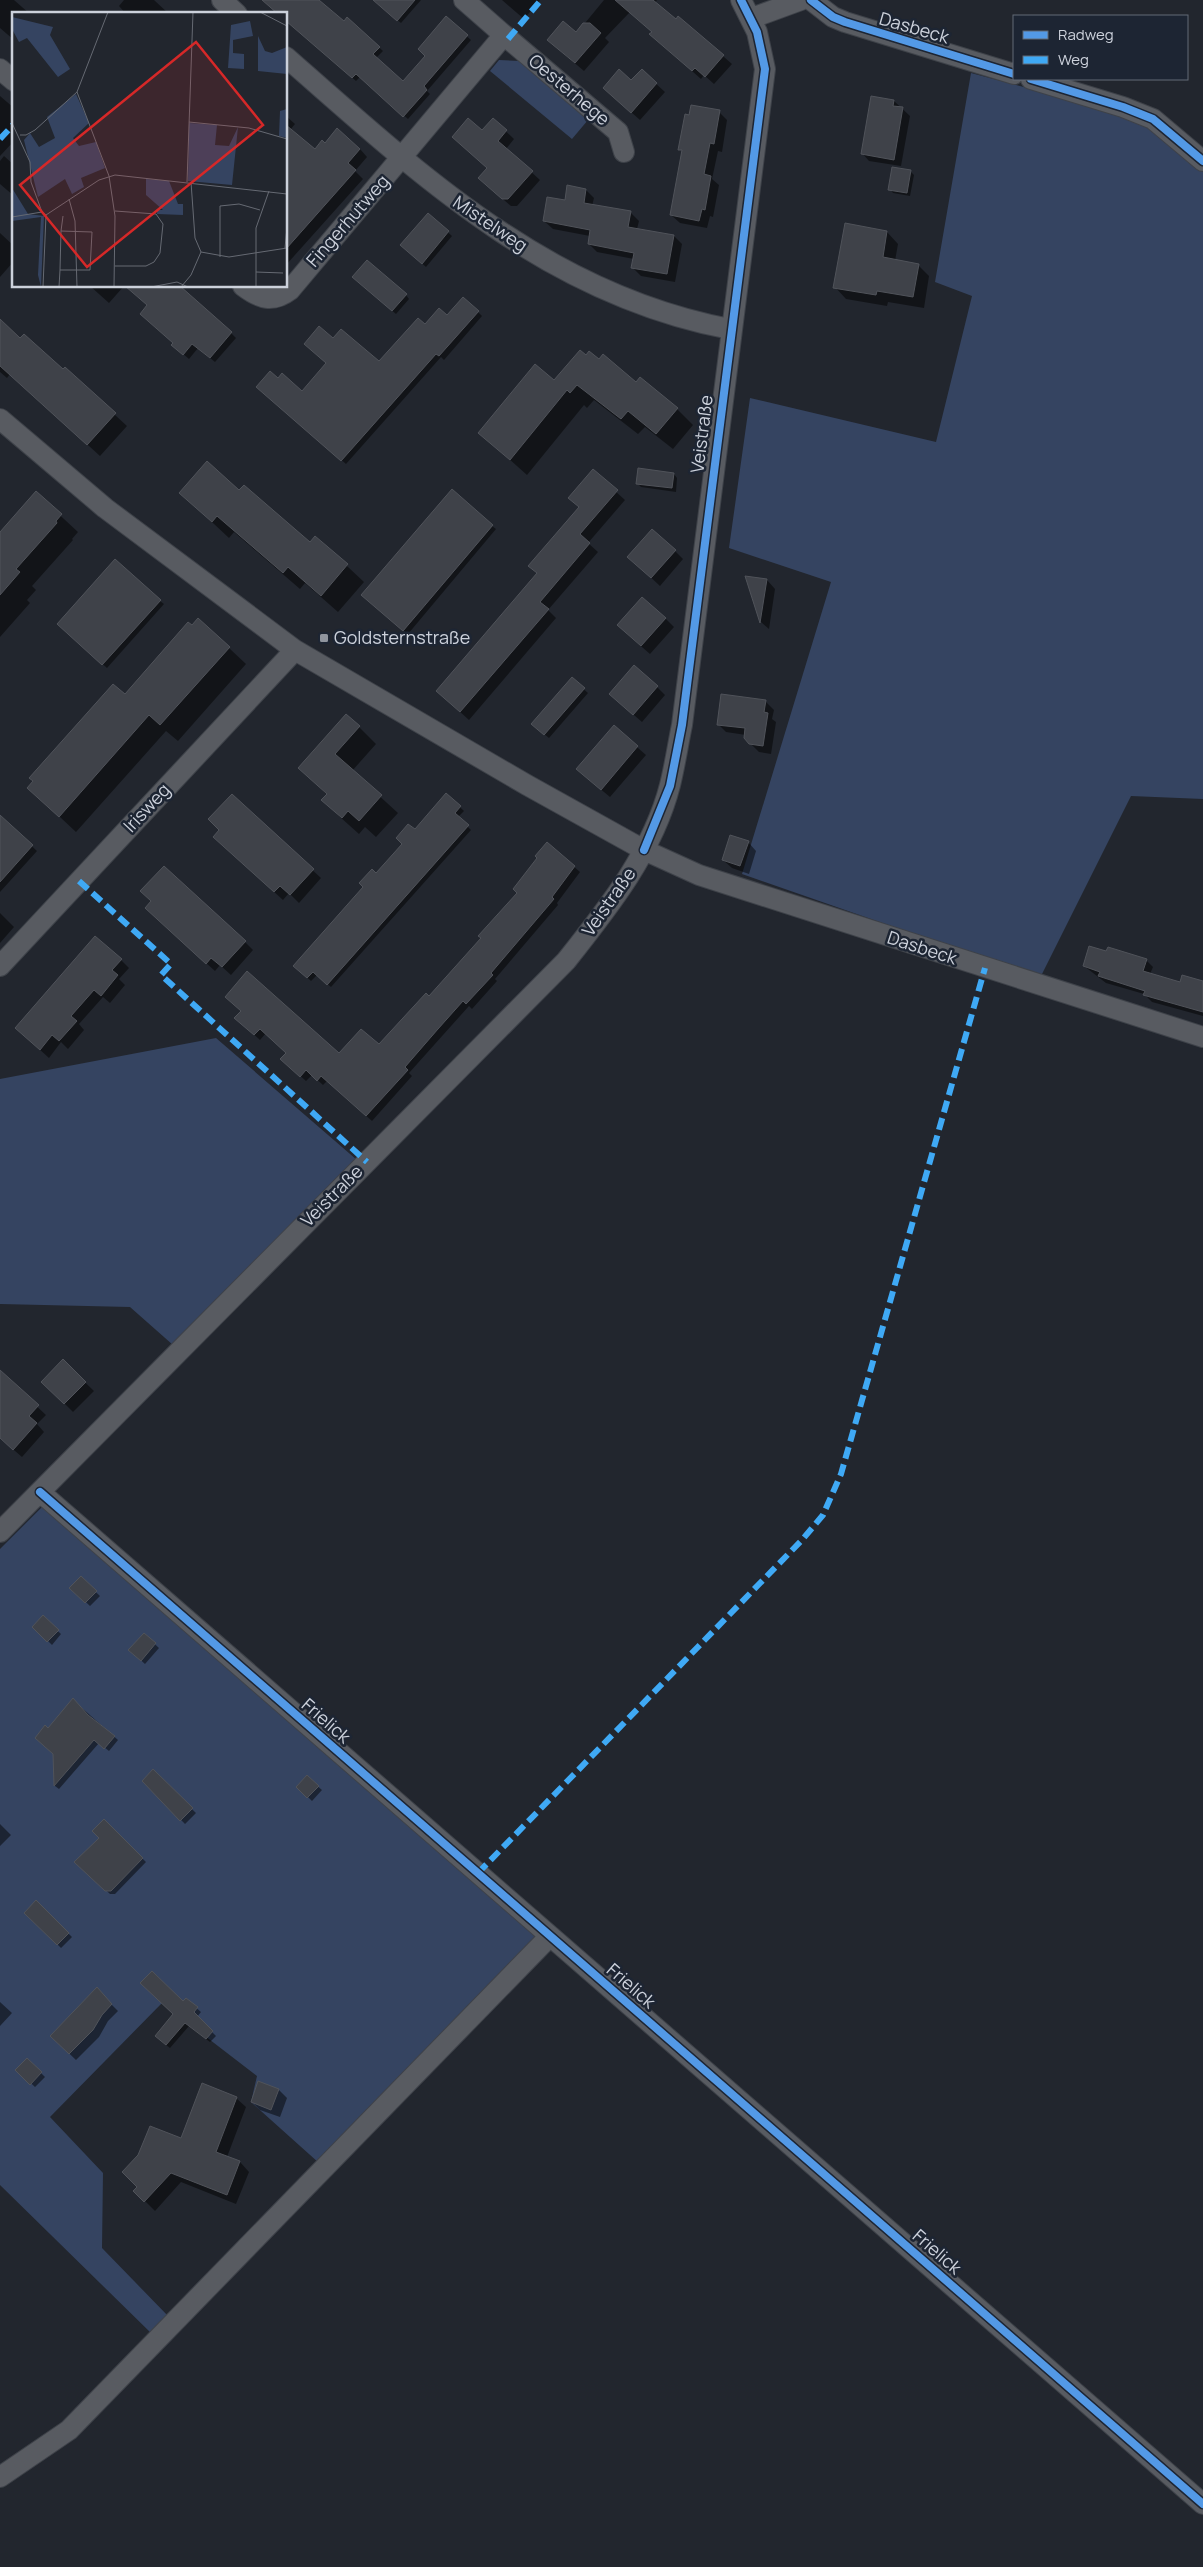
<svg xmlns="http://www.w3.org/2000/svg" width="1203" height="2567" font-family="Manrope,sans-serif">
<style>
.green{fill:#354461}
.shadow{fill:#0007}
.building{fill:#3f4249;stroke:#50535a}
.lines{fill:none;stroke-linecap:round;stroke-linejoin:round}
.minor-casing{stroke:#3e4249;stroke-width:22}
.minor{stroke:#585b61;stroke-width:20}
.quiet{stroke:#3fa9f5;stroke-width:6;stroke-dasharray:12 6;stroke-linecap:butt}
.cycleway-casing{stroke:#1d2533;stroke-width:11}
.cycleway{stroke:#5399e6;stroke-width:8}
.poi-dot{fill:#90959e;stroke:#1d2533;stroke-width:2}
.labels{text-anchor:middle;stroke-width:5;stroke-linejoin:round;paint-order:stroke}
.street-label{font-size:18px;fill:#ccd1db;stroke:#1d2533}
.poi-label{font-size:18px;fill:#ccd1db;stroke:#1d2533;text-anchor:start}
.inset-road{fill:none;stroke:#666a73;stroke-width:1}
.view{fill:#d62828;fill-opacity:0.15;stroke:#d62828;stroke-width:2.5}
.inset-edge{fill:none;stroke:#ccd1db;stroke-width:2.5}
</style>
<rect width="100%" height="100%" fill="#22262e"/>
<!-- green -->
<path class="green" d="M499,60L520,61L588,120L572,139L490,71Z
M971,73L1118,112L1166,135L1203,170V799L1131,796L1040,978L742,874L831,582L729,548L750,398L936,442L972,296L935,282Z
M216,1038L357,1160L173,1345L130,1307L0,1304V1079Z
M42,1507L77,1534L541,1935L319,2163L251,2102L257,2076L162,2003L50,2117L103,2173L102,2248L169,2317L152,2334L0,2185V1549Z"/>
<!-- shadow -->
<path class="shadow" d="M0,0H14L30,14H14V40L0,28Z
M124,0H154L168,13L126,14L119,6Z
M263,0H317L344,23L347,19L383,51L376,58L403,82L427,56L446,18L471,40L427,91L430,94L408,119L360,77L356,81L286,20V14Z
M374,0H421L401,23Z
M502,0H540L524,19Z
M604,0H657L655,3L676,21L678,17L732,64L714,84L704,75L701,79L659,42L653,32L630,12L605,38L609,42L584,71L557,48L576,34Z
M642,71L665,92L640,120L613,96L631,82Z
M0,96L14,108V141L0,156Z
M894,101L910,116L901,166L869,161L862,153Z
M719,112L727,120L722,152L718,151L712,179L719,185L713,217L710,216L707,228L680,223L671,215L683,152L680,149L690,116Z
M286,116L295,124L290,130L315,151L325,145L360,149L367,157L355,171L363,179L286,265Z
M493,119L514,139L506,149L540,180L517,206H511L488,186V168L482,131Z
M4,156L14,165V196L0,184V161Z
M910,171L914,175L910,196L893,193L890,189Z
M586,190L594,198L592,206L630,212L639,221L637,229L674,236L682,244L675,282L641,276L632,267L634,259L597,252L589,244L590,236L553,229L544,221L566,201Z
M429,215L452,236L426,267L402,245Z
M846,225L887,232L898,244L895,261L918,265L929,276L924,308L888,302L887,306L846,299L835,287Z
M0,233L14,246V261L0,277Z
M357,281L406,295L409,299L396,314Z
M90,286H124L109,303Z
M478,312L482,316L444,360L441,357L346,464L263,391L278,380L302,392L327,363L333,340L379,363L425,326L448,317Z
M0,321L20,340L63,371L65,369L127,426L100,456L10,374L7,378L0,372Z
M231,333L236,338L215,362L198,348L189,359L173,345Z
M554,382L636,383L677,409L693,425L673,449L645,427L638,434L594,400L587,408L584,405L527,475L480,433Z
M593,471L625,500L588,543L598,552L548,610L556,618L469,720L446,699L538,574L580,508Z
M674,474L677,478L676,492L641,487L637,483Z
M240,492L310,544L316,537L364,582L338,612L305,583L300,589L234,532L229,538L181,493Z
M36,493L78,532L72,539L73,540L32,586L36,590L27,600L30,603L0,637V533Z
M492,526L496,529L408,634L366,599Z
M675,551L683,559L660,586L629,557Z
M746,577L767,580L775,589L769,629L761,622Z
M160,601L164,604L107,668L59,624Z
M665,618L674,627L650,654L627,634Z
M229,648L246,664L178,741L166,731L76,832L29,788L125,696Z
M572,679L588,693L549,738L537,728Z
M657,687L665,695L642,722L619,702Z
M765,701L774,710L772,719L776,722L771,754L759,752L745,738L746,735L726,732L718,724Z
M359,727L376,744L352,771L398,813L376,837L365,827L359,834L340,817L323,800L327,795L300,768Z
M614,727L646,755L610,797L586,777Z
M447,795L464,811L458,817L471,830L331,987L317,975L311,981L295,966Z
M232,796L321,878L299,903L289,893L283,900L223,845L221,830Z
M7,823L37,851L0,892V827Z
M748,842L756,851L749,874L732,868L723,860Z
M547,843L580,872L557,903L558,905L495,979L497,981L472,1009L469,1006L443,1035L409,1073L412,1076L372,1121L327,1081L323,1085L312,1075L306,1081L287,1064V1053L266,1033L260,1040L236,1018L339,1055L379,1046L429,997L482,938L519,893Z
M153,902L245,942L253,950L231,975L220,965L215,971L155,917Z
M0,913L14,927L0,943Z
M1107,953L1146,960L1153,967L1150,974L1181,983L1203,982V1016L1152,1002L1144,994L1106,983L1084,966Z
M121,960L129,968L119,979L125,985L110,1003L103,997L79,1024L84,1030L68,1049L61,1042L49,1058L16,1028Z
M63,1361L94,1391L73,1412L43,1382Z
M0,1372L46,1415L37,1424L44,1432L22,1457L0,1438Z
M81,1578L100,1596L90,1606L71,1588Z
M43,1617L61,1634L52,1645L34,1627Z
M144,1634L159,1648L145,1664L134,1654Z
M73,1700L118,1740L109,1751L99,1743L59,1789L55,1786L54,1754L48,1729Z
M153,1771L196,1813L185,1824L143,1781Z
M307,1777L322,1790L312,1801L298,1787Z
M104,1821L146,1862L115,1894H110L76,1862L101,1838Z
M0,1824L11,1835L0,1846Z
M36,1902L72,1937L61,1948L26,1913Z
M103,1996L118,2011L108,2021L99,2037L76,2060L51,2036Z
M186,1999L201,2012L197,2017L216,2036L210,2042L189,2026L170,2048L160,2040Z
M0,2002L12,2013L0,2026Z
M27,2059L45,2077L35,2087L17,2070Z
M259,2083L279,2090L287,2098L280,2117L260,2110L252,2102Z
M236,2098L246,2107L227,2157L240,2162L249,2172L236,2204L181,2182L155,2211L135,2191L182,2140Z"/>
<!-- building -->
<path class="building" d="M262,0H319L344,21L347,17L380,47L373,54L403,81L425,56L418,49L446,16L468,35L424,86L427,90L403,117L356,74L352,78L286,21V14H278Z
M373,0H415L397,21Z
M615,0H653L676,19L678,16L724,55L705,77L695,68L692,71L649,34L652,32Z
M563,21L576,32L583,23H590L601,33L575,63L547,40Z
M619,69L631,80L642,69L657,83L631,113L603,88Z
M871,96L894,100L893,106L903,107L894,160L861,154Z
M691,105L720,110L714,144L710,143L704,174L711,176L705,210L702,209L699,221L670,215L682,150H678L685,114L689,115Z
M468,118L482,130L493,118L507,130L498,141L533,171L508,199H502L478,178L487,168L452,137Z
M286,125L315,149L322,140L325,143L337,128L360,149L348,163L356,170L286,249Z
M892,167L911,170L907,193L888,190Z
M567,185L586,189L584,203L631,211L628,227L674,235L667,274L631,268L634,253L588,244L590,230L543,221L547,197L565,200Z
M428,213L449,231L422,264L400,245Z
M845,223L887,231L883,257L919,264L913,297L877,291L876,295L833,288Z
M367,260L407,294L392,311L352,277Z
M125,286H180L232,332L210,358L192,344L183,355L171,345L173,343L140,314L147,305Z
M463,297L479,311L439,356L436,354L341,461L256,387L270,371L278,378L282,373L302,391L326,363L304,344L319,326L333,338L341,329L379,361L418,318L425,324L439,308L447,315Z
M0,319L20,338L24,334L63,369L65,367L116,413L87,445L0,366Z
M580,350L586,355L589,351L599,359L603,354L636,382L640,377L678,408L656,434L628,411L621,419L577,385L570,393L567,390L510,460L478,433L535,364L554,380Z
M207,461L239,490L244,485L310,542L315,536L348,564L321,596L288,567L283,573L217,516L212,522L179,493Z
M638,468L674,473L672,488L636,484Z
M593,469L618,490L580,534L590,543L540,602L549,609L460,712L436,691L537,573L528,566L579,507L568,498Z
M452,489L493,525L403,631L361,595Z
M36,491L62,514L56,521L57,523L16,569L20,572L0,595V532Z
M652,529L676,550L651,578L627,557Z
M115,559L161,600L102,665L57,624Z
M745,576L767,579L760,623Z
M642,597L666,618L641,646L617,625Z
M198,618L230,647L160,725L149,715L59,817L27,788L33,781L29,778L113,684L125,694L188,622L192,625Z
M634,665L658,686L633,715L609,694Z
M572,677L585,688L544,735L531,724Z
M721,694L766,700L764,712L768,713L763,746L749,744L744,738L745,728L717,725Z
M346,714L360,726L335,754L382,795L359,821L348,811L342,818L321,800L327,794L298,768Z
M614,725L638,746L601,790L576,769Z
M446,793L461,806L455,813L469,825L327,985L313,972L307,978L293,966L363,887L359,883L372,869L376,873L402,844L396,838L408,824L415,829Z
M232,794L314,869L290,895L280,886L274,892L213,837L219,830L208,819Z
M0,815L33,845L0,882Z
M730,835L749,841L740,866L722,860Z
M547,842L575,866L552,897L554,899L491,973L493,975L466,1004L463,1001L438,1029L405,1067L408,1070L366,1116L321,1076L317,1081L306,1070L300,1077L280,1059L286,1053L260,1029L254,1035L234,1018L241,1011L225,997L247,971L339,1053L361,1029L379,1044L426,993L429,996L481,938L478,936L517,893L513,889L537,858L535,856Z
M164,866L246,941L222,967L211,958L206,964L145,908L151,901L140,891Z
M95,936L122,959L112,970L118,975L101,996L94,990L71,1016L77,1021L59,1041L52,1035L40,1050L15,1028Z
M1089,946L1106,951L1108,947L1147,959L1143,971L1180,982L1182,975L1203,981V1012L1143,995L1145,991L1098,976L1100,972L1083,966Z
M63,1359L86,1382L64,1404L41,1382Z
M0,1370L39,1405L29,1416L37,1423L13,1450L0,1438Z
M81,1576L97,1591L85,1603L69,1588Z
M43,1615L59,1630L47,1642L32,1627Z
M144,1633L156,1643L141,1661L128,1650Z
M73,1698L88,1715L115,1736L104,1749L94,1740L54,1786L53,1754L35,1738L45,1725L48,1728Z
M153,1769L193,1808L180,1821L142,1781Z
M307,1775L319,1786L307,1798L296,1787Z
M104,1819L143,1858L111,1891H105L74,1862L99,1838L92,1831Z
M36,1900L69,1933L57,1945L24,1913Z
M152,1971L183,2001L186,1998L198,2007L194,2012L213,2031L206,2039L185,2023L166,2045L155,2036L173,2014L140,1983Z
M97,1987L112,2004L102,2015L93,2030L69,2054L50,2036Z
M27,2058L42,2072L30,2085L15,2070Z
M258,2081L279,2089L271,2110L251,2102Z
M202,2083L237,2097L216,2152L240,2161L227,2195L171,2173L144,2202L133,2191L137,2187L122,2172L138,2155L150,2126L181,2138Z"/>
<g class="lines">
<defs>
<path id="minor" d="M222,0L237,14
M811,0L833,17L845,22L1014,74
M752,18L801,0
M504,35L618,132L624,152
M286,57C420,175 548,295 730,329
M0,69L14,81
M1031,79L1123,107L1153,119L1203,161
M243,286C260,299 273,303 290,290L504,35L464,0
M0,419L105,508L295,650L527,785L644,850L699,875L1203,1037
M0,966L295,650
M40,1492L1203,2504
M0,1532L566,961C608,908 653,852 670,785C675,765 678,744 682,725L765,69L757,32L741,0
M0,2477L69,2430L550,1936"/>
</defs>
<!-- minor casing -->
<use href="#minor" class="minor-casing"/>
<!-- minor -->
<use href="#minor" class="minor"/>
<!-- quiet -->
<path class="quiet" d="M508,39L541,0
M0,139L14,124
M79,881L171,964L161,975L367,1162
M478,1873L802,1540L823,1515L841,1474L985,968"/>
<defs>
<path id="cycleway" d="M811,0L833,17L845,22L1014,74
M1031,79L1123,107L1153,119L1203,161
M644,850L670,786L682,725L765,69L757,32L741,0
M40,1492L1203,2504"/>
</defs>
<!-- cycleway casing -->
<use href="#cycleway" class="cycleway-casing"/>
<!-- cycleway -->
<use href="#cycleway" class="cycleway"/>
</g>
<!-- markers -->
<rect class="poi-dot" x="319" y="633" width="10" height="10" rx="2.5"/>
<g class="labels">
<!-- street labels -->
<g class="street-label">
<text transform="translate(914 28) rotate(16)" y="6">Dasbeck</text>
<text transform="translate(569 90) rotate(40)" y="6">Oesterhege</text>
<text transform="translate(348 221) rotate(-49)" y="6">Fingerhutweg</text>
<text transform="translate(490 224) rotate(34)" y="6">Mistelweg</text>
<text transform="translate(702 434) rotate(-83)" y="6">Veistraße</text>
<text transform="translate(147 808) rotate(-47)" y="6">Irisweg</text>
<text transform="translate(609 902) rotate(-55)" y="6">Veistraße</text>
<text transform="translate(922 948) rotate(18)" y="6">Dasbeck</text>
<text transform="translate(332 1196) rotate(-45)" y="6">Veistraße</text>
<text transform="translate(326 1721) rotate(41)" y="6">Frielick</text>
<text transform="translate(631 1986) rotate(41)" y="6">Frielick</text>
<text transform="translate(937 2252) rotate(41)" y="6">Frielick</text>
</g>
<!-- poi labels -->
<g class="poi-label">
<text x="334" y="644">Goldsternstraße</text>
</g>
</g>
<!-- overview -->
<g transform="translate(12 12)">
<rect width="275" height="275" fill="#22262e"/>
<path d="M0,5L41,15L38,23L58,57L46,65L15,26L7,30L0,17ZM238,9L241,24L221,28V41L232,42V57L216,56L219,13ZM246,24L253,39L260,41L275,35V62L246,59ZM64,82L77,111L61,126L67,134L84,130L93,156L69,166L72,175L60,182L53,167L26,185L12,128L18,121L27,135L43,126L35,105ZM275,97V126L267,124L268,99ZM177,111L205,113L203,133L217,134L226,115L220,173L176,169ZM134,167L157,169L166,192H171V203L145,202V198H151L134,183ZM0,176L16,202L32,204L29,275L26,263L29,205L0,209Z" fill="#354461"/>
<path class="inset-road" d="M96,0L65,80L97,164L103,204L102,275M248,0L275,14M177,110L237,116L275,127M0,111L18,150L19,170L30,200L34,203M8,123H14L23,118L65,80M175,170L181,0M179,170L183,226L189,240L217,245L275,236M57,187L63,209L65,275M34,203L87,168L103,163L275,182M0,205L30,200M49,219L80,220L78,258H48ZM49,219L51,204M273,236L275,215M208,245V194L227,192L248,198M103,254H134L142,250L148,241L151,212L144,202L103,199M244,260L271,261M31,275L34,203M47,275L48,258M139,275L165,270L176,275M169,275L179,263L189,240M244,275V216L257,179"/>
<path class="view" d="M184,30L251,113L75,255L8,173Z"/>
<rect width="275" height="275" class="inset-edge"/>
</g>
<!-- legend -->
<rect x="1013" y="15" width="175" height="65" fill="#1d2533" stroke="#636a76"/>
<rect x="1023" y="31" width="25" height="8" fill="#5399e6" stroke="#636a76"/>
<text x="1058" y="40" font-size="15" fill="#ccd1db">Radweg</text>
<rect x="1023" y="56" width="25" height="8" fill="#3fa9f5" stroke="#636a76"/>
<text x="1058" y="65" font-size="15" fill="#ccd1db">Weg</text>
</svg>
